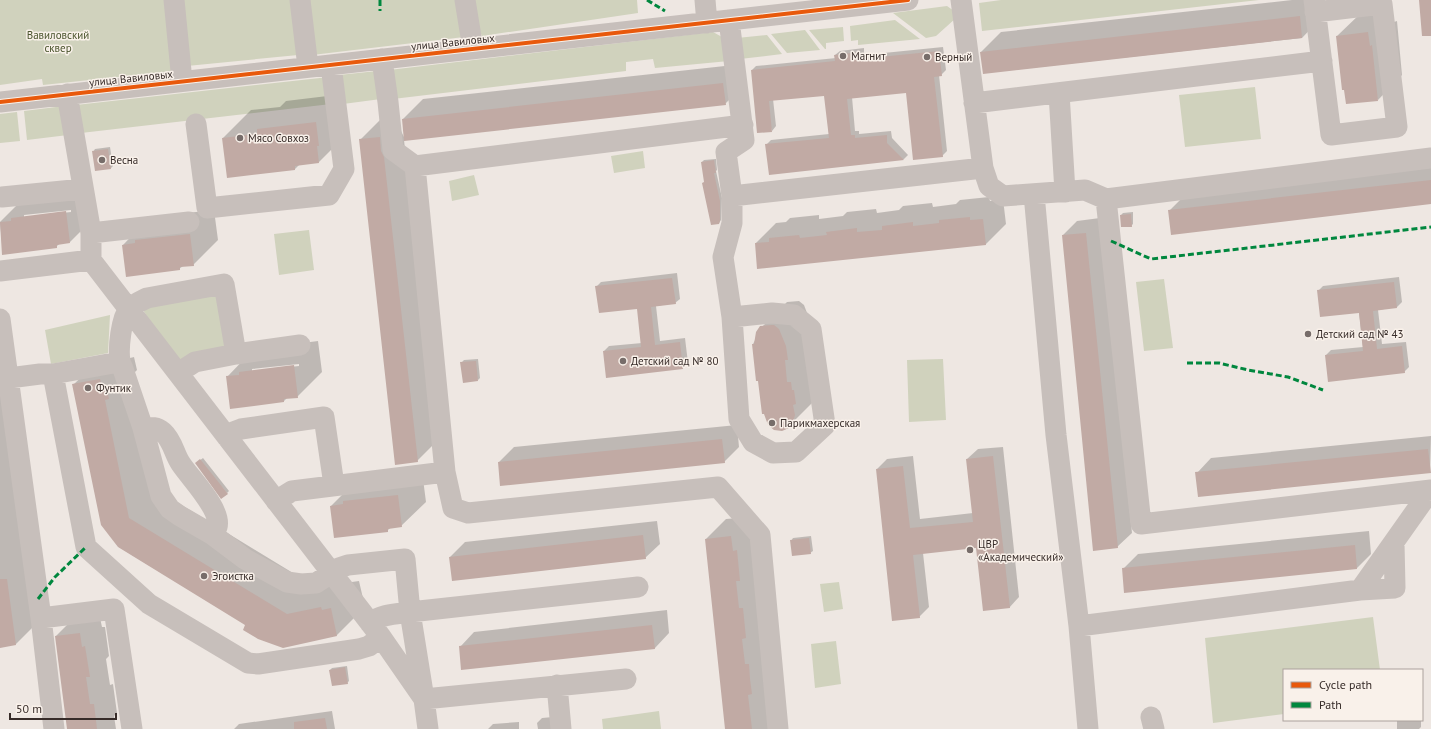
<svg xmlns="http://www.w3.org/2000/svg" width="1431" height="729" font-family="'PT Sans',sans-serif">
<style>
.green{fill:#d0d2bd}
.shadow{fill:#0003;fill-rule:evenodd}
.building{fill:#c1aaa4}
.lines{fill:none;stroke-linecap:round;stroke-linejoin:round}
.minor{stroke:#c7bfbb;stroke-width:21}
.quiet{stroke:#00873e;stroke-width:3;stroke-dasharray:6 3;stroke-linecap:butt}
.cycleway-casing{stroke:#f9f1ea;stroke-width:6}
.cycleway{stroke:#e8590c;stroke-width:4}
.poi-dot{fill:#776d6a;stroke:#f9f1ea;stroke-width:1.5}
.labels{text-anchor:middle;stroke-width:3;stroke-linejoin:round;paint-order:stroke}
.park-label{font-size:11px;fill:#4b552e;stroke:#f9f1ea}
.street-label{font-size:11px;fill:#372c29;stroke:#f9f1ea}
.poi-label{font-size:11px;fill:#372c29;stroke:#f9f1ea;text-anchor:start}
</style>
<rect width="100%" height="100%" fill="#eee7e2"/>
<!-- green -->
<path class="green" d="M0,0H166L173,71L43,85L42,79L0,85Z
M181,0H291L298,55L187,66Z
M305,0H460L464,37L312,55Z
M473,0H637L638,13L482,36L477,25Z
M1001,0H1259L982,31L979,3Z
M947,6L954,11L956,18L936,36L926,38L893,13Z
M895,20L920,39L858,45V40L851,41L850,26Z
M843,27L844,41L826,43V49H825L809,30Z
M805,30L820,50L787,53L771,34Z
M713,32L722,37L729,61L655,68L653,59L626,62V71L393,99L389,70Z
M767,35L782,54L740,59L737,38Z
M377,71L381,99L343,104L339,75Z
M329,77L331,104L81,133L76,105Z
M1255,87L1261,139L1185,147L1179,95Z
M64,106L68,135L27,140L24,111Z
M17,112L20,141L0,143V114Z
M643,151L645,168L614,173L611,156Z
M474,175L479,195L452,201L449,181Z
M309,230L314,270L279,275L274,234Z
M1164,279L1173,348L1144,351L1136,282Z
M219,291L230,349L174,362L142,308Z
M110,315L108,353L51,364L45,330Z
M943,359L946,420L909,422L907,360Z
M839,582L843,609L824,612L820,584Z
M1373,617L1380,670H1284V714L1213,723L1205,638Z
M836,641L841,684L815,688L811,644Z
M659,711L661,729H603L602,719Z"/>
<!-- shadow -->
<path class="shadow" d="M1292,0H1320L1322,17L1302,38L984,73L981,52L1001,32Z
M1362,12L1394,22L1397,21L1402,75L1378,100L1337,36Z
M943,47L946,70L941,75H939L947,151L942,156L907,92L852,97L855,131H859V134L891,131L892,138L908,155L904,159L770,173L767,144L771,140L829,134L825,95L773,99L776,126L772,131L752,70L756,66L836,58L835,55L840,51L864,48V55Z
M743,64L745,84L725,104L404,140L437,441L417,461L360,140L380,120L401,131L405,139L403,119L423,99Z
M344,94L347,134L319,162L300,164L295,169L223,138L251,110L280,107L286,101Z
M110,147L113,166L111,168L96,170L93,152L95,149Z
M716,159L717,170L716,171L722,198L721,220L719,223L705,181L702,162L704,160Z
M1431,167V203L1169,211L1184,196Z
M90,187L94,218L70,242L60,243L56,247L3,254L0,222L24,198ZM71,210V212L24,217V215Z
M989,197L990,201L1003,199L1006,224L986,244L756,243L776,223L786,222L790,218L819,215V219L843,216L847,212L876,209L877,213L899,210L903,206L932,203L933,207L956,204L960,200Z
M214,210L218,240L193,265L183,266L179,269L123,245L147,220L160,216Z
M1133,212V224L1131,226L1121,215L1123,213Z
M1100,218L1132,533L1117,547L1063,235L1077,221Z
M677,273L680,299L675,303L656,306L660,341L685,338L688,363L683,368L604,351L609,346L642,343L638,308L596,287L601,282Z
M1399,277L1402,302L1397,307L1378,310L1382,344L1406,342L1409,367L1404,372L1326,355L1331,350L1363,347L1359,312L1318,291L1323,286Z
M799,301L804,305L810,321L813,402L788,427L753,344L762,327L787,302Z
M318,341L322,372L297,397L287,398L284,401L227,377L251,352L264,348ZM299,364V366L252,371V369Z
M102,357L130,358L134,357L137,370L133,374L157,490L316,587L359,581L365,607L337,635L283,647L119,547L73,385Z
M478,359L480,378L478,380L461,363L464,360Z
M0,374L36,624L16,644L0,647Z
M737,425L739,447L724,462H499L514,447Z
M1431,436L1430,472L1197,473L1211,458Z
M1003,447L1019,597L1009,608L977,547L923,553L929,607L919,617L877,469L887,459L913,456L920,519L973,513L967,459L978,449Z
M203,458L229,491L227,493L199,461Z
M422,471L426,502L401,526L391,527L387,531L331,506L355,482Z
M751,517L777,729H726L706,539L726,519Z
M657,521L660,544L645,558L450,557L465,542Z
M1369,531L1371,554L1357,568L1123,569L1138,554Z
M811,536L813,551L810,553L791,541L793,538Z
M667,610L669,633L655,648L460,647L474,632Z
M99,613L102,627H105L109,656L106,659L110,685L113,684L117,713L114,716L116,729H68L56,636L76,616Z
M347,666L349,681L347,683L330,670L332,668Z
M332,711L335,729H234L239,724Z
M553,717L556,729H538L537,723L542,718Z
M1398,720H1421V727L1419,729H1397V721Z
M519,722V729H488L493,724Z"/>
<!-- building -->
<path class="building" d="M1419,0H1431V36H1422Z
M1300,16L1302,38L983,74L980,52Z
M1368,32L1370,46L1372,45L1378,101L1346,104L1344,90H1342L1336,36Z
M939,51L942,76L934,77L943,157L913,160L906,93L847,99L851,135H855V138L887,135V143L904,160L769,175L765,144L829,138L824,96L769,101L772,132L757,133L751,70L835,61L834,55L860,52V59Z
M723,83L726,105L404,141L402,119Z
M316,122L319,146H317L319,163L295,166V170L227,178L222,138L257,134V129Z
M380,137L381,151L384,157L418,462L395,465L359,139Z
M108,149L111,169L95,171L92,151Z
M714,160L716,173H714L720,201V221L719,224L711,225L702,183L704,182L701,162Z
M1431,180V204L1171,235L1168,210Z
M66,211L70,243L57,245V248L2,255L0,222L11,221V218Z
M1131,214L1132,227H1121L1120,215Z
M970,217V220L983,219L986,245L757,269L755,243L769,242V238L799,235L800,238L827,235L826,232L857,228V232L882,230V226L913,222V226L939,223V220Z
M1086,233L1118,548L1093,551L1062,235Z
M190,234L194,266L180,267V270L126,277L122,245L135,243V240Z
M672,278L676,304L651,307L655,345L680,342L683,369L606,378L603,351L641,347L637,309L599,313L595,286Z
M1394,282L1397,308L1373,311L1377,349L1402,346L1405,373L1328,382L1325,355L1363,351L1359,313L1320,317L1317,290Z
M772,325H774L779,329L786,346L788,360H785L787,382H791L792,390H794L796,404L793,405L795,415L793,422L789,428L782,431L774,430L768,425L764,414H762L758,381H756L752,344H754L756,332L760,326Z
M476,361L478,381L463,383L460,362Z
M294,365L298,398L284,399V402L230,409L226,376L239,375V372Z
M100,379L102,386L106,385L109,399L105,400L129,518L287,614L321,607L322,610L331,608L337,636L283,648L258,639L243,630L245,625L118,547L101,525L72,384Z
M722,439L725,463L500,486L498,462Z
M1428,449L1431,473L1198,497L1195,472Z
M993,456L1010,608L983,611L976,548L913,555L920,618L892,621L876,469L903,466L910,528L973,522L966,459Z
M200,459L228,494L221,499L195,463Z
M398,495L402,527L388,529V532L334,538L330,506L343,504V501Z
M643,535L646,559L452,581L449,557Z
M731,536L733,551L737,550L740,581H736L739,608H743L746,638L742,639L745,664H749L750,679L752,694L748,695L752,729H725L705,539Z
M809,538L811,554L792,556L790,540Z
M1355,545L1357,569L1124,593L1122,568Z
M0,579H7L16,645L0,648Z
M652,625L655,649L461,670L459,646Z
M80,633L82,647L85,646L90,677H86L90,704H94L97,729H67L55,636Z
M345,667L348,684L332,686L329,670Z
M325,718L327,729H294V722Z"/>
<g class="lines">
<!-- minor -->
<path class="minor" d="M174,0L182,81
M300,0L308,67
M465,0L473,49
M705,0L707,23
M961,0L983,168L989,186L1003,196L1085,190L1106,199L1431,158
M1314,0L1331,135L1397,127L1382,4L1315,12
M729,20L744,140L726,152L732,196L983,168
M382,59L388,102L393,150L415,166
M1059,93L1065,192
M67,94L91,233V260L381,637L424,699L428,729
M0,102L908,0
M974,103L1322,61
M196,124L207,208L329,195L344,169L331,65
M743,125L415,166L445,472L453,508L468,513L718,487L760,535L778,729
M1034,194L1056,435L1079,626L1088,729
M2,197L83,189
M1106,199L1141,524L1431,490
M91,233L189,222
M0,271L91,260
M732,317L772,313L794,315L811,329L825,425L796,452L773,453L753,442L739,419L732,317L723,257L732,223V196
M0,319L41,618L114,609L132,729
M236,354L300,345
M119,362L53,374L86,547L149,604L248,663L258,664L359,649L369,646L381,637
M178,373L195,362L236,354L224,284L147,298C141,301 134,304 129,309C121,318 118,349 120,361C120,363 122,366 123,369L143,428L161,496L170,509L180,516L213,535L245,559L287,582L301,584L316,583L339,568L348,565L405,559L410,612L424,699L626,679
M9,378L40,374H53
M143,428C151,427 157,427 163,432C173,441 174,454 181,464C191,479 222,510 217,527C216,530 214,533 213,535
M227,437L233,432L241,429L324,417L334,485
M276,501L292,491L445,472
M1360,590L1395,588L1394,543
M41,618L54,729
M370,623C381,614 396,614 410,612L638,587
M1079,626L1360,590L1430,491
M557,685L561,729
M1151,717L1154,729"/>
<!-- quiet -->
<path class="quiet" d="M380,0V11
M647,0L665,11
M1111,241L1151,259L1431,227
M1187,363H1219L1248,370L1288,377L1323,390
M38,599L55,577L86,547"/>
<defs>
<path id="cycleway" d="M0,102L908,0"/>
</defs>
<!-- cycleway casing -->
<use href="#cycleway" class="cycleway-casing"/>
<!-- cycleway -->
<use href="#cycleway" class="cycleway"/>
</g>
<!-- markers -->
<g class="poi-dot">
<circle cx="843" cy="56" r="4"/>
<circle cx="927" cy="57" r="4"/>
<circle cx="240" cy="138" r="4"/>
<circle cx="102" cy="160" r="4"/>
<circle cx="1308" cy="334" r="4"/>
<circle cx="623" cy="361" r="4"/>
<circle cx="88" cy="388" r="4"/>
<circle cx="772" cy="423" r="4"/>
<circle cx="970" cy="550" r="4"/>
<circle cx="204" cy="576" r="4"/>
</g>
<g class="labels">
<!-- park labels -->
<g class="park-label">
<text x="58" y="39">Вавиловский<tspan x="58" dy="13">сквер</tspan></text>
</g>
<!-- street labels -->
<g class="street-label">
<text transform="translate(453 42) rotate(-6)" y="4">улица Вавиловых</text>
<text transform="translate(131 78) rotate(-6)" y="4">улица Вавиловых</text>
</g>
<!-- poi labels -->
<g class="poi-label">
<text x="851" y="60">Магнит</text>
<text x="935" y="61">Верный</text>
<text x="248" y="142">Мясо Совхоз</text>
<text x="110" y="164">Весна</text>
<text x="1316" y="338">Детский сад № 43</text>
<text x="631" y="365">Детский сад № 80</text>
<text x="96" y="392">Фунтик</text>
<text x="780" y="427">Парикмахерская</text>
<text x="978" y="548">ЦВР<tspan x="978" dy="13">«Академический»</tspan></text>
<text x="212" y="580">Эгоистка</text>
</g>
</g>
<!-- legend -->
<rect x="1283" y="669" width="140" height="52" fill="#f9f1ea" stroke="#aba29d"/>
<rect x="1291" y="682" width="20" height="6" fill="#e8590c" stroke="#aba29d"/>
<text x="1319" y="689" font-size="12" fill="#372c29">Cycle path</text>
<rect x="1291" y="702" width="20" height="6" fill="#00873e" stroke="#aba29d"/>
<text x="1319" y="709" font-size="12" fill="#372c29">Path</text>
<!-- scale -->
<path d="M10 713v6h106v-6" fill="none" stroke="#372c29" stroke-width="2"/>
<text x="16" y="713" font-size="12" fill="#372c29" stroke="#f9f1ea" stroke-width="3" paint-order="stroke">50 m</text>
</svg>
